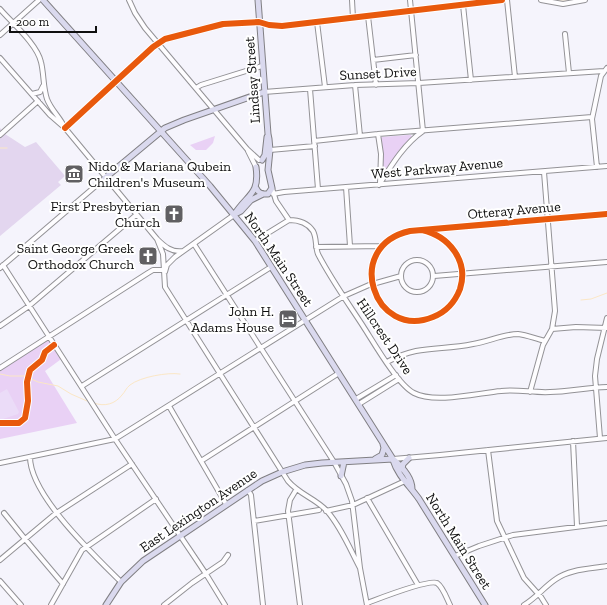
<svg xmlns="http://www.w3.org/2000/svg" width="607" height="605" font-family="'Zilla Slab',serif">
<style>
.green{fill:#e9d1f5}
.cemetery{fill:#e3d6ef}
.pitch{fill:#ebdcf8}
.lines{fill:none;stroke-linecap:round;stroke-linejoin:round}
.stream{stroke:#fbe7c6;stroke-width:1}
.minor-casing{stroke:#939296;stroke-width:6}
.major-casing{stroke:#807f83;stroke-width:7}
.minor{stroke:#fefdff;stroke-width:4}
.major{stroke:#dad9ee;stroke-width:5}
.cycleway-casing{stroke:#fff;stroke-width:8}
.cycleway{stroke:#e8590c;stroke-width:6}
.labels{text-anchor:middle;stroke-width:4;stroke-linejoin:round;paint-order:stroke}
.street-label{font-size:14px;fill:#0f0f0f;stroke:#fff}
.poi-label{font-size:14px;fill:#0f0f0f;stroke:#fff;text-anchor:end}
</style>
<rect width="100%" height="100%" fill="#f5f4fc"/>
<!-- green -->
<path class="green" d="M408,135H411L412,137L384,175L382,174L381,138L382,137Z
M215,136L213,143L206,150H196L190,145Z
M49,335L64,357L45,371L77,423L0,439V368Z"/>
<!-- cemetery -->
<path class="cemetery" d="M0,128L5,134L25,147L36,142L65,176L58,182L61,185L0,236Z"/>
<!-- pitch -->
<path class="pitch" d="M7,389L19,412L18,414L0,420V393Z"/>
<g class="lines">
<!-- stream -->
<path class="stream" d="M557,0H570
M0,148H7
M581,300L591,299L607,293
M0,374L10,376H25L38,382L58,386L71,394L87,401
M94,403C105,407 115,404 122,395C125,392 126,388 130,385C140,377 168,372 180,374"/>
<defs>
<path id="minor" d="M129,0L135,13L145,28L247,149L259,160
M352,0L353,18
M410,0L423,131
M507,0L515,77
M541,0L563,4L585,0
M463,5L471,80
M0,9C12,23 37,44 41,62C44,74 43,87 47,99C51,110 60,117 65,128
M368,16L376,85
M317,22L325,87
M565,34L569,73
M0,35L39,0
M0,58L50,115L65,128L157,239C164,246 172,253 183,251
M373,60L416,55
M355,85L360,136
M196,88L201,85L262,66
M310,89L318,189
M264,92L355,85L419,83L604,71
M32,94L40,92L43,86
M65,128L153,47L165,39L223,24L259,22L269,25L282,26L502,0
M378,134L381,154L380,183
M0,135L38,101
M314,141L378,134L592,117
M270,150L315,146
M248,151L256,167
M597,167L592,119L601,76L607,68
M379,185C391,166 404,144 423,131
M346,187L350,246
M272,188L276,201L289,220C298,220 307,222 313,231C317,238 315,247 318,254C331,279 348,303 363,326C374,343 398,385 414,393C435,404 478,393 501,391C517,389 534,393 550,392C569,392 588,387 607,387
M273,194L284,192L607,166
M422,230C449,236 469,261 460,289C455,302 446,312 433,317C374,341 342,246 410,231L607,214
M157,239L163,254L165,287L288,481C300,495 315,498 327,511C341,527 350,549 360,568
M255,241L289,220
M194,244L334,462L346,484L352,501L360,568L367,605
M316,247L382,246
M401 276a16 16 0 1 1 32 0a16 16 0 1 1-32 0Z
M3,265L115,439L206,574L225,605
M0,268L105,178
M165,272L167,265L175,257L234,215
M434,276L607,262
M0,326L29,306L136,215
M552,329L576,327L607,328
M387,362C420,344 440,351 473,344C488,342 503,334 518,334C527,335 536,339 545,341
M0,368L148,273L153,270H164
M82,386L271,267
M530,392L543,345L552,329L555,311L544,172
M356,399L396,375
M359,404L399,379
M169,406L226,504
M600,438L595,376L597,359L607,318
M573,441L577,526
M488,450L497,521L524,578L541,597L546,605
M30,457C30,495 94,555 121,582
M393,459L440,455L607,438
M201,461L339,373
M0,463L115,439L344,296L369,285L401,276
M248,490L251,495L263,605
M296,490L290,500L288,511L300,605
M367,498L418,585
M326,511L353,505L405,481
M4,513L25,539L63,584
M254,521L319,510
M455,556L479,546L513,535L607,523
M0,560L55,514L132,464
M0,581L21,605
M367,603C378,599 428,579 437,583C443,587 447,599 450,605
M51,605L82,550L156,499
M164,605L192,583L223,562L228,555
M524,605C536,598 544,587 556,579C570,569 590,569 607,566"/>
<path id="major" d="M43,0L210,186L255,241L393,459C401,466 412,478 412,489
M262,160L265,155L267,137
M105,178L165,128L184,120L264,92
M256,188C259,194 262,194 268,194L272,188L268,170L270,150L269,139L268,134L258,0
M235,214L241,211L251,200L263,194
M234,215C247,194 260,195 256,167
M375,459L382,455L384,448L383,444
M393,460C398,476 410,486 419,499L485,605
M402,469L403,464L409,458
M341,476L344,462
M106,605L121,582L143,561L262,481L282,472L305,465L322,463L393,459"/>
</defs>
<!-- minor casing -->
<use href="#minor" class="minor-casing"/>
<!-- major casing -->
<use href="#major" class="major-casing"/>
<!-- minor -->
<use href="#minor" class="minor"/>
<!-- major -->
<use href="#major" class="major"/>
<defs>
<path id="cycleway" d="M65,128L153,47L165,39L223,24L259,22L269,25L282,26L502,0
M422,230C449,236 469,261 460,289C455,302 446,312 433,317C374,341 342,246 410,231L607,214
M0,423H19L25,418L28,401L27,382L30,370L42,360L45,352L54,345"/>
</defs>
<!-- cycleway casing -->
<use href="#cycleway" class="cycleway-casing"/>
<!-- cycleway -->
<use href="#cycleway" class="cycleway"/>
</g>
<!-- icons -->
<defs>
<symbol id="museum-square" viewBox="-11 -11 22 22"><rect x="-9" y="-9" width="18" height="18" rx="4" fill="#605f62" stroke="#fff"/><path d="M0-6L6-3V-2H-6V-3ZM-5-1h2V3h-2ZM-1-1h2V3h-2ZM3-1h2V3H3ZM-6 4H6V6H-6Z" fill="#fff"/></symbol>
<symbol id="church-square" viewBox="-11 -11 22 22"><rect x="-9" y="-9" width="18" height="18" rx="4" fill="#605f62" stroke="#fff"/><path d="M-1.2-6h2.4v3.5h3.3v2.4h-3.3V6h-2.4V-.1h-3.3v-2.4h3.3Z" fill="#fff"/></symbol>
<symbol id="hotel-square" viewBox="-11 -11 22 22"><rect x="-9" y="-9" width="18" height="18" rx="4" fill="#605f62" stroke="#fff"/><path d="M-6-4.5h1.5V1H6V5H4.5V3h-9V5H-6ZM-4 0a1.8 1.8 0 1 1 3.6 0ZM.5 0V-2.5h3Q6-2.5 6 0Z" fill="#fff"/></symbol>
</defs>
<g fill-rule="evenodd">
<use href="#museum-square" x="63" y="163" width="22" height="22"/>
<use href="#church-square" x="163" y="203" width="22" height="22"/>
<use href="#church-square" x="137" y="245" width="22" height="22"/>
<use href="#hotel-square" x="277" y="308" width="22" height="22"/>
</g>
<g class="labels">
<!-- street labels -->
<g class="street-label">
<text transform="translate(378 73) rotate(-3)" y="5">Sunset Drive</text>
<text transform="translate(252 80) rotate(-94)" y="5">Lindsay Street</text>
<text transform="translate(437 168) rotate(-5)" y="5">West Parkway Avenue</text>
<text transform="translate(514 210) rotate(-5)" y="5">Otteray Avenue</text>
<text transform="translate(279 259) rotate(56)" y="5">North Main Street</text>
<text transform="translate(385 336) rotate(56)" y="5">Hillcrest Drive</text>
<text transform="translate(198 510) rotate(-34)" y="5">East Lexington Avenue</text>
<text transform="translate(459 541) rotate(58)" y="5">North Main Street</text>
</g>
<!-- poi labels -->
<g class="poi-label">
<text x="88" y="171" text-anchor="start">Nido &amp; Mariana Qubein<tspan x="88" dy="16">Children's Museum</tspan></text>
<text x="160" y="211">First Presbyterian<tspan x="160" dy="16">Church</tspan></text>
<text x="134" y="253">Saint George Greek<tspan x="134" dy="16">Orthodox Church</tspan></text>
<text x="274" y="316">John H.<tspan x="274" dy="16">Adams House</tspan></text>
</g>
</g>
<!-- scale -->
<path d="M10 26v6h86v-6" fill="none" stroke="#0f0f0f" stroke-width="2"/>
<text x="16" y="26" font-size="12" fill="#0f0f0f" stroke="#ffffff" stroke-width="3" paint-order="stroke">200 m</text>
</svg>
